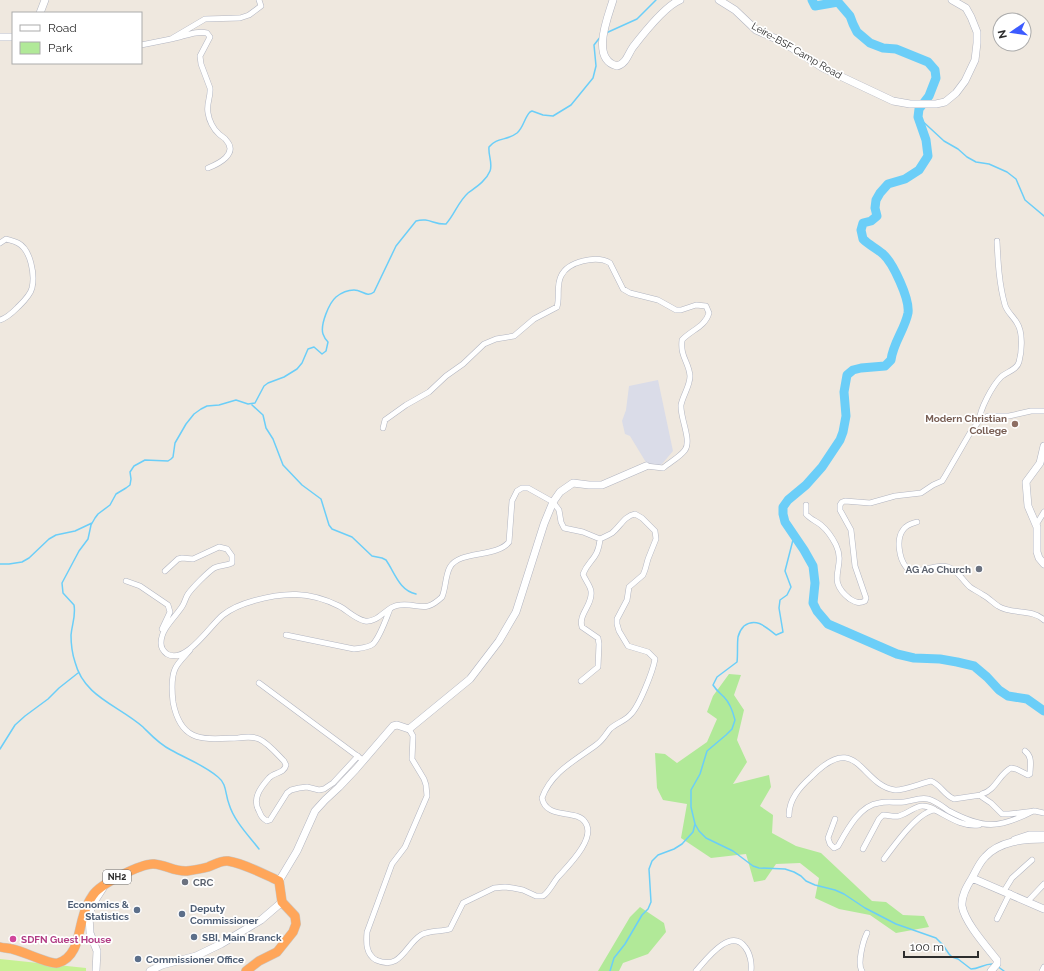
<svg xmlns="http://www.w3.org/2000/svg" width="1044" height="971" font-family="Raleway,sans-serif">
<style>
.airport{fill:#dadce8}
.green{fill:#b1e998}
.pitch{fill:#c6f193}
.lines{fill:none;stroke-linecap:round;stroke-linejoin:round}
.stream{stroke:#6bcef8;stroke-width:1.5}
.river{stroke:#6bcef8;stroke-width:9}
.street-casing{stroke:#b2b5c1;stroke-width:6}
.secondary-casing{stroke:#b2b5c1;stroke-width:8}
.highway-casing{stroke:#c8c8c8;stroke-width:10}
.street{stroke:#fff;stroke-width:5}
.secondary{stroke:#fff;stroke-width:7}
.highway{stroke:#ffa65a;stroke-width:9}
.education-dot{fill:#8d6e63;stroke:#fff;stroke-width:1.5}
.worship-dot{fill:#6b7280;stroke:#fff;stroke-width:1.5}
.service-dot{fill:#5c6f8a;stroke:#fff;stroke-width:1.5}
.hotel-dot{fill:#d1479c;stroke:#fff;stroke-width:1.5}
.labels{text-anchor:middle;stroke-width:3.5;stroke-linejoin:round;paint-order:stroke}
.shield{fill:#fff;stroke:#6c6c6c;stroke-width:1}
.shield-label{font-size:9px;font-weight:bold;fill:#2d2d2d}
.street-label{font-size:10px;fill:#2d2d2d;stroke:#fff}
.education-label{font-size:10px;font-weight:bold;fill:#785e54;stroke:#fff;text-anchor:end}
.worship-label{font-size:10px;font-weight:bold;fill:#5b616d;stroke:#fff;text-anchor:end}
.service-label{font-size:10px;font-weight:bold;fill:#4e5e75;stroke:#fff;text-anchor:start}
.hotel-label{font-size:10px;font-weight:bold;fill:#b23c85;stroke:#fff;text-anchor:start}
</style>
<rect width="100%" height="100%" fill="#efe8df"/>
<!-- airport -->
<path class="airport" d="M658,380L673,451L662,464L650,469L630,436L625,434L622,421L626,410L629,386Z"/>
<!-- green -->
<path class="green" d="M729,674L741,675L734,695L744,710L737,740L747,762L733,784L769,775L771,787L760,806L773,815L772,833L796,846L821,853L872,901L886,902L903,915L924,916L929,927L896,933L870,915L839,909L815,898L819,878L800,863L776,864L765,880L754,882L746,854L711,858L681,838L687,804L663,800L657,788L655,753L665,754L677,763L707,742L717,719L707,712L713,696Z
M640,907L664,923L666,932L648,954L623,963L619,971H598L630,917Z"/>
<!-- pitch -->
<path class="pitch" d="M0,959L86,968V971H0Z"/>
<g class="lines">
<!-- stream -->
<path class="stream" d="M606,33L637,19L656,0
M918,117L944,141L958,149L967,157L976,162L989,164L1007,172L1016,179L1025,200L1044,216
M252,405L263,415L266,428L273,439L283,465L302,485L321,499L329,525L332,529L352,537L372,556L382,558L386,560C395,573 399,590 416,594
M0,564H9L22,562L29,558L49,539L56,535L75,531L92,523
M0,749L15,725L25,716L48,699L59,688L78,673
M695,824L699,831L706,838L733,851L753,866L759,868L785,869L794,872L801,876L806,881L815,885L835,890L844,894L865,908L896,924L936,938L943,945L949,954L952,957L958,959L971,969C980,969 984,963 994,964
M259,849C249,836 234,821 229,804C225,794 227,784 218,777C204,765 187,759 171,750C159,744 152,736 143,727C118,705 84,697 75,662C72,653 71,644 71,635C72,624 76,616 74,605L63,593L62,583L79,551L88,539L91,525L95,518L98,514L110,505L116,494L126,488L130,485L131,479L130,472L134,466L145,460L168,461L171,459L173,457L175,443L186,424L194,414L201,409L207,406L219,405L236,400L248,404L255,403L264,386L268,383L284,377L297,369L302,363L308,349L314,347L322,354L326,351L328,342C326,340 324,337 323,334C320,325 329,303 336,297C341,293 348,290 354,290C362,290 367,298 374,292L396,246L416,221C429,217 434,225 446,224C455,214 458,202 468,193C476,187 486,181 490,171C493,164 488,155 489,147C497,137 507,141 517,133C524,127 524,118 530,112L532,111L543,115L553,116L571,105L593,78L596,66L594,45L601,36
M997,966L1004,971
M610,971L614,958L625,944L642,915L648,909L651,902L649,869L652,861L658,855L674,849L682,844L693,832L695,824L691,807V790L700,774L707,751L726,735L732,729L735,720C733,712 730,703 724,697C719,692 716,690 713,685L717,677L737,662C738,654 737,645 738,637C739,633 741,629 744,626C756,617 766,627 776,635L783,632L779,608L780,600L787,595L791,587L785,571L794,536"/>
<!-- river -->
<path class="river" d="M812,0L815,6L838,2L850,16L853,24L857,32L870,43L883,48L896,49L928,62L935,70L936,78L929,96L919,109L918,117L926,140L928,156L919,170L905,179L888,184L880,193L876,200L875,208L877,216L871,221L863,223L861,230L863,239C869,245 876,248 883,254C893,263 910,299 908,313C905,329 893,343 891,360L885,366L861,368L853,370L847,375L844,392L846,416L843,432L840,440L822,467L806,485L788,500L783,507V514L785,522L804,550L813,566L815,583L813,603L817,611L828,624L897,654L914,658L940,659L957,662L974,666L987,677L999,690L1008,696L1027,699L1044,711"/>
<defs>
<path id="street" d="M171,39C183,37 196,30 207,33L210,37L200,56L201,64L210,88C211,97 206,104 208,113C209,120 213,129 219,134C221,136 225,138 226,140C239,154 218,164 208,168
M141,45L171,39L205,19L240,18L249,15L261,6L259,0
M0,243L6,239C9,240 14,241 18,243C31,250 35,275 32,288C30,296 23,302 17,308C12,313 7,318 0,320
M979,421C980,409 992,386 1001,377C1006,372 1017,370 1019,362C1022,351 1023,332 1017,323C1013,316 1007,312 1005,305C999,284 998,262 997,241
M383,428L385,420L406,405L429,392L446,376L463,364L484,344L496,339L514,336L534,319L557,307C560,297 556,286 561,276C568,261 597,255 610,263L623,289L630,293L658,300L676,310H681L696,305L706,306L709,313C705,327 691,330 682,340C680,357 689,362 690,376C690,386 683,395 681,405C680,418 692,440 685,450C680,457 670,462 663,468L646,466
M806,505V514C810,519 816,521 821,525C827,530 833,539 836,545C847,568 824,579 850,599C855,602 859,604 865,601L866,598L855,566L851,530L840,510V505L842,502L845,501L870,503L895,496L921,493L933,485L942,481L944,478L970,433L979,421L988,416H1009L1031,411H1044
M917,522C911,524 906,525 903,530C896,539 899,558 906,567C921,576 933,563 948,567C958,570 962,580 970,587C974,590 979,592 983,595C989,598 993,603 998,606C1012,615 1031,608 1044,620
M1036,525L1044,512
M165,571L178,559L182,558L193,559L219,547L227,549L232,556V563C226,566 220,565 214,568C207,573 193,587 188,594C186,597 185,601 183,605C176,617 161,628 161,643C161,648 163,651 167,654C186,665 211,624 223,615C232,608 242,604 253,601C284,592 309,591 339,606C347,610 355,619 365,621C379,623 387,605 400,605C420,603 424,614 442,597C446,588 445,576 450,567C460,550 496,558 509,542L512,501L517,491L522,488H528L553,502L559,510L561,522L564,528L583,532L600,539C604,537 609,535 612,533C620,527 624,516 635,514L642,518L655,531L656,539L648,559L645,570L643,575L629,587L627,600L617,619V624L619,631L628,646L648,652L655,659C653,671 639,707 630,715C625,721 616,723 610,729C605,735 603,740 596,745C576,760 551,772 542,798C546,820 577,809 585,822C597,838 568,866 558,877C553,883 549,892 543,896H536L523,890L513,888L505,887L494,888L463,903L450,929C441,932 429,930 421,935C405,945 401,971 376,960C366,954 366,943 367,932L392,864L405,847L427,796L426,785L424,779L412,759L413,736L409,729
M126,581L140,586L168,605L170,612L162,629
M286,635L354,649C360,648 368,648 373,644C380,637 386,619 390,609
M190,650C185,656 178,662 175,669C171,678 172,693 173,702C181,744 204,739 238,738C245,737 252,736 259,739C268,743 277,754 284,761L286,765C284,774 274,772 269,778C260,788 252,799 259,811C261,816 262,818 267,821L270,820L287,793L291,790L299,788L307,787L319,790L324,789L333,783L358,756
M581,681L598,667L599,644L598,638L582,627C578,614 593,605 591,591C590,585 585,580 583,574C589,559 598,560 600,539
M259,683L364,761
M1025,751C1033,757 1030,766 1030,774L1028,775L1016,769L1011,768C999,774 996,790 982,794V797L991,803L1002,814H1009L1035,811L1044,813
M789,815C789,799 800,787 811,777C858,729 860,785 895,790C902,791 922,783 931,781C940,784 944,795 954,799L981,795
M835,819L828,838L830,844L834,848L838,846C847,830 860,805 879,803C887,801 896,803 904,802C912,801 920,797 928,799C936,801 943,807 949,811C983,829 999,829 1033,811
M1014,839L1029,834H1044
M863,849L879,819L883,815C889,815 893,817 899,816C915,811 916,801 934,809
M884,859C894,846 918,811 935,810C949,817 962,827 979,825
M1004,891L1012,878L1032,860
M1028,901L1044,884
M997,919L1010,893
M696,971C706,960 730,927 745,947C750,953 752,963 751,971
M862,971C857,964 863,941 867,933
M1042,971L1044,967"/>
<path id="secondary" d="M613,0C608,17 590,59 617,66C626,64 628,54 633,47C643,34 665,6 680,0
M719,0L735,10L756,30L781,41L823,68L893,101L910,104H936L945,102L956,93L965,81L975,60L977,43V32L971,17L966,8L952,0
M40,13L45,0
M0,37H13
M1044,446L1040,463L1026,482L1028,506L1037,527V552L1039,558L1044,564
M972,878L1044,909
M279,881L297,851L315,811L325,800L339,787L356,769L393,726L397,725L409,729L470,679L499,641L516,612L544,524L553,502L560,492L573,483L589,485H602L646,466
M96,971L97,951L90,933L89,916L92,905L103,888
M150,971L162,965L196,956L221,944L261,920L282,902
M991,971L997,964V960C987,947 965,923 962,906C961,896 967,886 972,878C976,871 979,863 985,857C999,841 1024,839 1044,839"/>
<path id="highway" d="M0,947C4,948 8,948 12,949C23,951 50,965 58,963C78,957 78,933 83,917C85,909 88,902 93,895C100,884 142,863 154,864C166,865 175,872 187,871C194,870 201,869 208,867C214,865 221,860 228,861C246,864 263,874 279,881L282,902L295,916L296,924L293,932L277,952L259,961L246,971"/>
</defs>
<!-- street casing -->
<use href="#street" class="street-casing"/>
<!-- secondary casing -->
<use href="#secondary" class="secondary-casing"/>
<!-- highway casing -->
<use href="#highway" class="highway-casing"/>
<!-- street -->
<use href="#street" class="street"/>
<!-- secondary -->
<use href="#secondary" class="secondary"/>
<!-- highway -->
<use href="#highway" class="highway"/>
</g>
<!-- markers -->
<circle class="education-dot" cx="1015" cy="424" r="4"/>
<g class="worship-dot">
<circle cx="979" cy="569" r="4"/>
<circle cx="185" cy="882" r="4"/>
</g>
<g class="service-dot">
<circle cx="137" cy="910" r="4"/>
<circle cx="182" cy="914" r="4"/>
<circle cx="194" cy="937" r="4"/>
<circle cx="138" cy="959" r="4"/>
</g>
<circle class="hotel-dot" cx="13" cy="939" r="4"/>
<g class="labels">
<!-- shield labels -->
<rect class="shield" x="103" y="870" width="28" height="14" rx="3"/>
<g class="shield-label">
<text x="117" y="880">NH2</text>
</g>
<!-- street labels -->
<g class="street-label">
<text transform="translate(797 50) rotate(30)" y="4">Leire-BSF Camp Road</text>
</g>
<!-- education labels -->
<g class="education-label">
<text x="1007" y="422">Modern Christian<tspan x="1007" dy="12">College</tspan></text>
</g>
<!-- worship labels -->
<g class="worship-label">
<text x="971" y="573">AG Ao Church</text>
<text x="193" y="886" text-anchor="start">CRC</text>
</g>
<!-- service labels -->
<g class="service-label">
<text x="129" y="908" text-anchor="end">Economics &amp;<tspan x="129" dy="12">Statistics</tspan></text>
<text x="190" y="912">Deputy<tspan x="190" dy="12">Commissioner</tspan></text>
<text x="202" y="941">SBI, Main Branck</text>
<text x="146" y="963">Commissioner Office</text>
</g>
<!-- hotel labels -->
<g class="hotel-label">
<text x="21" y="943">SDFN Guest House</text>
</g>
</g>
<!-- legend -->
<rect x="12" y="12" width="130" height="52" fill="#ffffff" stroke="#ababab"/>
<rect x="20" y="25" width="20" height="6" fill="#ffffff" stroke="#ababab"/>
<text x="48" y="32" font-size="12" fill="#2d2d2d">Road</text>
<rect x="20" y="42" width="20" height="12" fill="#b1e998" stroke="#ababab"/>
<text x="48" y="52" font-size="12" fill="#2d2d2d">Park</text>
<!-- north arrow -->
<g transform="translate(1012 32) rotate(257)"><circle r="19" fill="#ffffff" stroke="#ababab"/>
<path d="M0-3L7 15L0 10L-7 15Z" fill="#3c5bff"/>
<text y="-6" font-size="11" font-weight="bold" text-anchor="middle" fill="#2d2d2d">N</text>
</g>
<!-- scale -->
<path d="M904 951v6h74v-6" fill="none" stroke="#2d2d2d" stroke-width="2"/>
<text x="910" y="951" font-size="12" fill="#2d2d2d" stroke="#ffffff" stroke-width="3" paint-order="stroke">100 m</text>
</svg>
